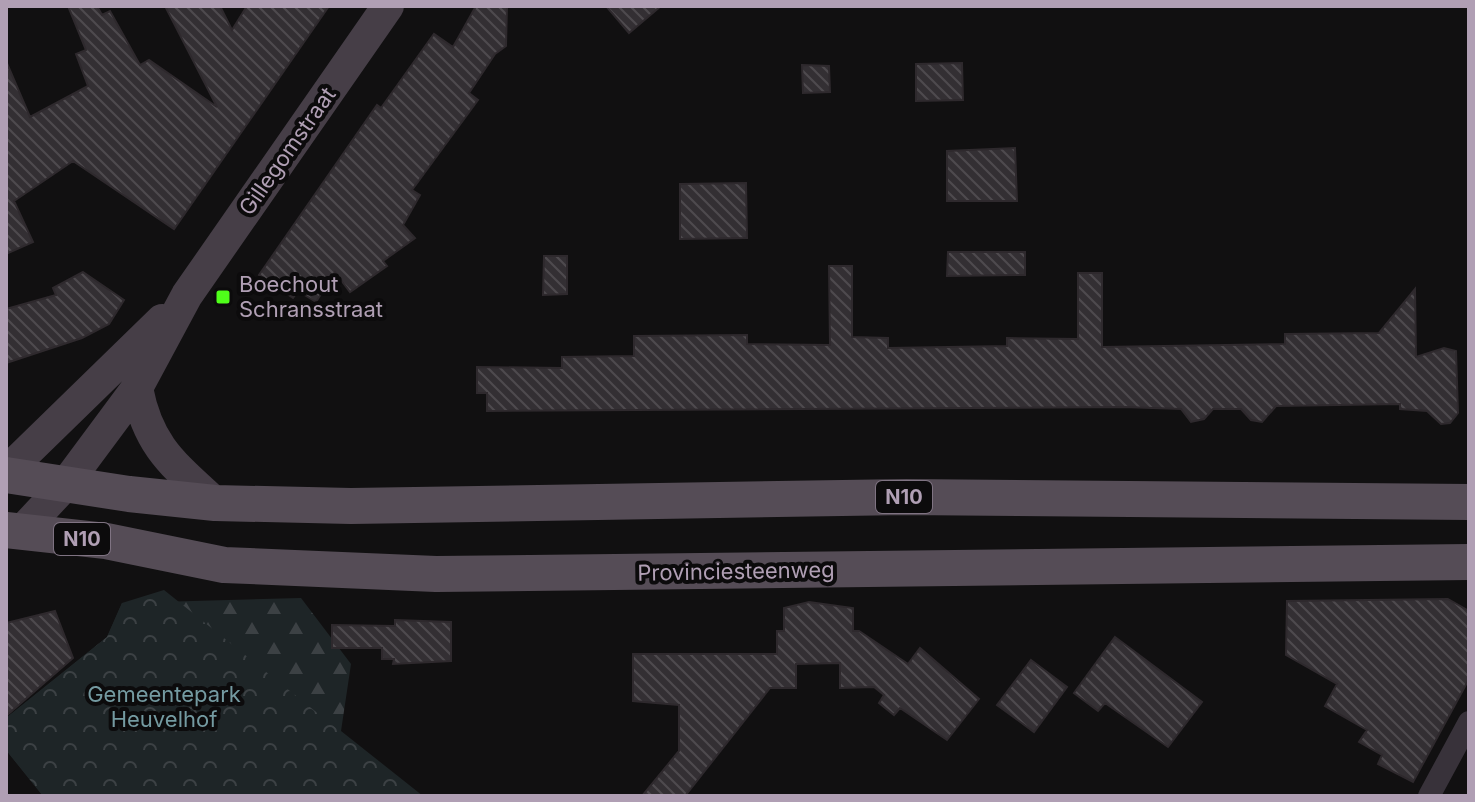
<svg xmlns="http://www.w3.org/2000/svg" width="1475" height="802" font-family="Inter,sans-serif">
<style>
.forest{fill:url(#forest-firs)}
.park{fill:url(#park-crowns)}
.building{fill:url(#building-back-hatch);stroke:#2e292d;stroke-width:2}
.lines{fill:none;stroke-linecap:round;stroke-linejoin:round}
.street{stroke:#38323a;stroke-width:22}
.secondary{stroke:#463e47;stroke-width:32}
.primary{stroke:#554c56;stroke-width:36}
.poi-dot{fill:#4fff1a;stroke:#0c0b0c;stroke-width:3}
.labels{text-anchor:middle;stroke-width:8;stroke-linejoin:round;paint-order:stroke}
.shield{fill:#0c0b0c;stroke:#7f7382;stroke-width:2}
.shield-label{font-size:20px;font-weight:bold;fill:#b09fb4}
.street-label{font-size:22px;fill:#b09fb4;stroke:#0c0b0c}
.poi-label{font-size:22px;fill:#b09fb4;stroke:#0c0b0c;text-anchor:start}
.park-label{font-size:22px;fill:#749aa1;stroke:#0c0b0c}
</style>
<defs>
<pattern id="forest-firs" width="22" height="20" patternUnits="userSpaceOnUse" patternTransform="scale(2)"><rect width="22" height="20" fill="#1e2527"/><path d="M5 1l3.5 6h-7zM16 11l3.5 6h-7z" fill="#3c4144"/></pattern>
<pattern id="park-crowns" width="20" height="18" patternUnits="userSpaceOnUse" patternTransform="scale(2)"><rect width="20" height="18" fill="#1e2527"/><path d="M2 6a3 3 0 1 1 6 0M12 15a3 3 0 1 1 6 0" fill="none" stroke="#3c4144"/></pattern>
<pattern id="building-back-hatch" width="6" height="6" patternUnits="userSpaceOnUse" patternTransform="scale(2)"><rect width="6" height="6" fill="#332f33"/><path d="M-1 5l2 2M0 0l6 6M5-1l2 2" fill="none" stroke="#4e4a4e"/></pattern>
</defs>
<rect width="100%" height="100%" fill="#111011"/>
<!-- forest -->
<path class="forest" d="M301,598L351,664L341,731L423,796H43L6,750V718L107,637L122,603Z"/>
<!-- park -->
<path class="park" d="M164,590L174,598L421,796H43L6,750V718L107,637L122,603Z"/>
<!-- building -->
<path class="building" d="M68,6H97L102,15L110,11L140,65L149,60L217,107L165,6H220L232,30L247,6H329L174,229L73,161L14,201L33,242L6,254V61L30,117L88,86L76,54L86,50Z
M476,6H507L506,46L495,54L469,93L478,100L412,190L420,195L403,225L415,238L383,261L387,266L350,292L335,272L316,302L298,291L293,298L259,275L377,105L381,108L434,34L453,47Z
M606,6H661L629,33Z
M962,63L963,100L916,101V64Z
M802,65L829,66L830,92L803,93Z
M1015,148L1017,201H947V151Z
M746,183L747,238L680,239V184Z
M948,252H1025V275L947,276Z
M544,256H567V294L543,295Z
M829,266H852V337L888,338V348L1007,346V338L1078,339V273H1102V347L1285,344V334L1379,333L1415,289L1416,357L1444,348L1456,351L1458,413L1450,423L1441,424L1427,411L1400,409V404L1276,406L1262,422L1251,420L1241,409H1213L1204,419L1191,422L1181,409L1124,407L487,411V393H477V367L562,368V357L634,356V336L747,335V344L830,345Z
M83,272L124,300L109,324L82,338L6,363V309L56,295L53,288Z
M1448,599L1469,611V679L1413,782L1378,764L1382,755L1359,742L1367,730L1325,706L1337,684L1286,655L1287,601Z
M809,602L853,608V631H859L908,664L920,648L979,699L947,740L900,708L894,715L879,703L884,695L874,687L840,688V663L796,664V688H770L685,796H642L679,751V705L633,701V654H777V631H784V608Z
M55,611L73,658L6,716V623Z
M395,620L451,622V661L393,664L394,659H382V648H332V625L395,626Z
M1115,637L1202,702L1168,747L1105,703L1098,711L1074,693Z
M1031,660L1067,687L1034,732L997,705Z"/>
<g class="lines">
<!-- street -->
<path class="street" d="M1429,796L1469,722"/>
<!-- secondary -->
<path class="secondary" d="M137,388C148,446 173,464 215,503
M6,472L162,320
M21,532L65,485L137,388L187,295L388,6"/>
<!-- primary -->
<path class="primary" d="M6,475L129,494L215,503L351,506L906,497L1469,502
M6,530L106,541L224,565L436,574L1469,562"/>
</g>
<!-- markers -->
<rect class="poi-dot" x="215" y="289" width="16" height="16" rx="4"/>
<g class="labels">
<!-- shield labels -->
<g class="shield">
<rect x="876" y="481" width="56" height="32" rx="6"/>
<rect x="54" y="523" width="56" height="32" rx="6"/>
</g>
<g class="shield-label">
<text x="904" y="504">N10</text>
<text x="82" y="546">N10</text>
</g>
<!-- street labels -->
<g class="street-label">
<text transform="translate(287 151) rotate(-55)" y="8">Gillegomstraat</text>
<text transform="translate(736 571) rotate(-1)" y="8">Provinciesteenweg</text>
</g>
<!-- poi labels -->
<g class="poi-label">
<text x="239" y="292">Boechout<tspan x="239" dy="25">Schransstraat</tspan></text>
</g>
<!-- park labels -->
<g class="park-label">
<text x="164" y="702">Gemeentepark<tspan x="164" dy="25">Heuvelhof</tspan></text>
</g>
</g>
<!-- border -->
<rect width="1475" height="802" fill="none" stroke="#b09fb4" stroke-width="16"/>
</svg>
